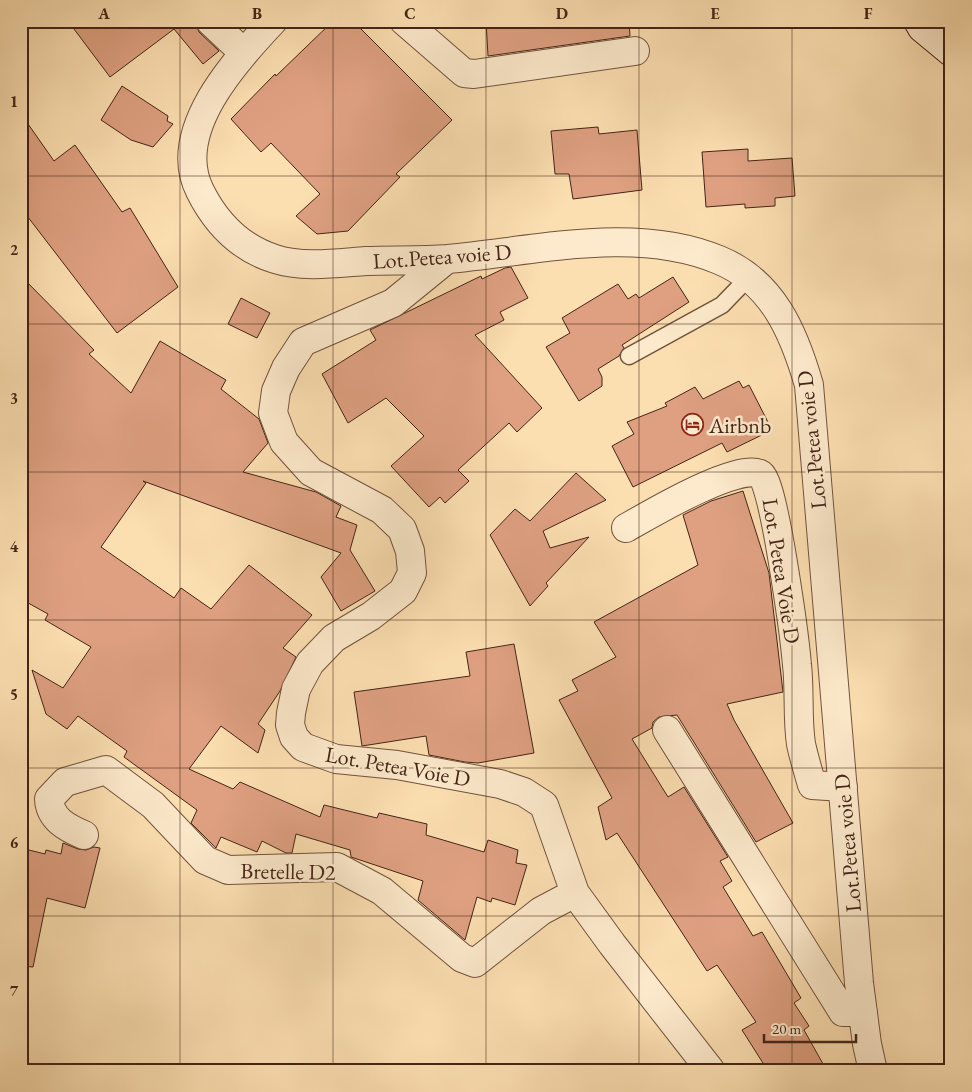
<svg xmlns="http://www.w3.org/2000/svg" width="972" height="1092" font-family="'EB Garamond',serif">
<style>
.building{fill:#dea081;stroke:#432418}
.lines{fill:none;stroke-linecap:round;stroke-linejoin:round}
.service-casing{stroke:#71533e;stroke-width:19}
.minor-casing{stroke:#71533e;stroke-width:30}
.secondary-casing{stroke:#432418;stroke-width:30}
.service{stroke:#fdeacc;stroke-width:16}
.minor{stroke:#fdeacc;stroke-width:28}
.secondary{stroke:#fdeacc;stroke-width:28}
.grid{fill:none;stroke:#432418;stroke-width:1;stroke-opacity:0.55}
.labels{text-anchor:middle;stroke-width:5;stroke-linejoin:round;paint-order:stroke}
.street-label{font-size:22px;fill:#432418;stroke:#fdeacc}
.poi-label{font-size:22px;fill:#432418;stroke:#fdeacc;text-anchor:start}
.neatline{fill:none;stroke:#432418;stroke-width:2}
.grid-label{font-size:16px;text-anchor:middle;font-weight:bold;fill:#432418}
</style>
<rect width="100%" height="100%" fill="#fcdfb1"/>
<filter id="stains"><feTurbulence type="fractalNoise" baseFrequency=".004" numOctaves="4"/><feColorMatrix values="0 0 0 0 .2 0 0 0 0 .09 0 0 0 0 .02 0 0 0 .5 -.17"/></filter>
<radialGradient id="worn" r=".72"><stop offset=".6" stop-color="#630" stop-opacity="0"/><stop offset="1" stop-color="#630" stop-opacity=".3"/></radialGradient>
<!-- building -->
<path class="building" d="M68,21H195L199,32L219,51L203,64L174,29L110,77Z
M333,21H353L452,120L396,174L400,177L348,231L317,234L296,216L320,194L271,143L261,152L231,119L275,74L276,76Z
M486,21H629L630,36L488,56Z
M122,86L168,116L167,121L173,124L153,147L131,140L101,120Z
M21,114L54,161L75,145L122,212L130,208L178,287L117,333L21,208Z
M598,127L599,134L637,130L642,190L573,199L569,174H555L551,131Z
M748,149V161L792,158L795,196L775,198V206L745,208V204L706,207L702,152Z
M511,267L528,298L500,312L504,320L475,335L542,408L517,432L509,423L458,470L469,481L445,503L440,497L429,507L391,466L424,436L386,398L348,423L322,374L376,340L370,330L481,276L482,279L505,268Z
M21,276L94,350L89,354L131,393L160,341L226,380L221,389L259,419L268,443L243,472L316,492L341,506L336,517L357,525L350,550L375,591L341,611L321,577L341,553L143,481L146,483L101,547L174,598L181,588L211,609L249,565L312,615L283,648L296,657L280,691L258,724L265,730L258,753L221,726L189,769L233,789L240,782L320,817L324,805L377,818L379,813L427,824L426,835L484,852L488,840L518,850L516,863L527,865L515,905L492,898L491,902L477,897L465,940L418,900L423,881L351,857L350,850L296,834L292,853H286L262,841L257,852L221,837L216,848L191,823L197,810L124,757L127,751L78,716L67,729L46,714L32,670L63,688L91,647L45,620L48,614L21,599Z
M673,277L689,302L622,345L624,348L619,356L598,369L602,377V386L579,401L546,347L570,333L562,318L618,284L628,299L636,294L639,298Z
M241,298L270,313L257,338L228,324Z
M739,381L743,388L749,385L772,430L727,452L722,443L633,487L612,446L634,434L627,422L667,406L665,403L695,387L703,399Z
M576,473L606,500L543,531L550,548L589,537L546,583L548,586L530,606L490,535L515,509L530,521Z
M743,491L769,573L783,692L727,704L734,720L793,823L756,842L677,715L659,717L653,722L652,728L632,739L668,797L684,787L728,857L720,861L732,881L723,887L753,936L762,932L801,998L794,1003L809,1026L804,1030L827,1071H768L742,1030L756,1022L717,965L707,971L617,833L606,840L598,807L612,798L559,700L578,691L572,680L616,657L594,622L698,565L683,515L711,501Z
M514,644L534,753L478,763L465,762L429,755L426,736L362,746L354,692L470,676L466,652Z
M63,843L78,849L86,850L94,847L100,848L85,908L47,898L33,967L21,966V848L45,854L46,850L61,854Z"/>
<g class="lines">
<defs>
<path id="service" d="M629,356L722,305L749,277"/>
<path id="minor" d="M210,21L243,52
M273,21C235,61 170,132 200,191C216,223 240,248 275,259C303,268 337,263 366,261C393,260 421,261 448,259C535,251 636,225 719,260C773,282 794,333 809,385L859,983L867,1044L873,1071
M404,21L464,73L474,74L635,51
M447,259L393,303L303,342L286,368L276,391L273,413L284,442L311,472L382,510L402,529L410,551L412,573L403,591L371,616L334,638L310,663L296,689L291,713L290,725L294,737L303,747L336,759L397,765L500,784L524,792L544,805L575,893L612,944L711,1071
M626,528C649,515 736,463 760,474C774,479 795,642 797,665C800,691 797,718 801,744C804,758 808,771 812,785L843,787
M667,730L843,1012H863
M84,835C67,828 50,819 49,799L65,782L106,770L153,805L205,860L228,870L337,867L382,891L462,958L475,963L541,911L575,893"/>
<path id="secondary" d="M918,21L922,28L951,52"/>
</defs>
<!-- service casing -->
<use href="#service" class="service-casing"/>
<!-- minor casing -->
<use href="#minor" class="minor-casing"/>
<!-- secondary casing -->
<use href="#secondary" class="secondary-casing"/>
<!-- service -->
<use href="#service" class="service"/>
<!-- minor -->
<use href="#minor" class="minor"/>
<!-- secondary -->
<use href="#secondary" class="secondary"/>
</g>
<!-- grid -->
<path class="grid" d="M180,21V1071M333,21V1071M486,21V1071M639,21V1071M792,21V1071M21,176H951M21,324H951M21,472H951M21,620H951M21,768H951M21,916H951"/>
<!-- icons -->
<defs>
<symbol id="hotel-ring" viewBox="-11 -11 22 22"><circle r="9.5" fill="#fdeacc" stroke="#8f2418" stroke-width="1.5"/><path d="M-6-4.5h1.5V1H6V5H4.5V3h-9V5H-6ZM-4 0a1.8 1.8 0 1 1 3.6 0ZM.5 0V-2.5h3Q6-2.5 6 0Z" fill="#8f2418"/></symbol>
</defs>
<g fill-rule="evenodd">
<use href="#hotel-ring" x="680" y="412" width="25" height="25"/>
</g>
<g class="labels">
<!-- street labels -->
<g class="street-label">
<text transform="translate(442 256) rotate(-4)" y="8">Lot.Petea voie D</text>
<text transform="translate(811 440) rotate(-96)" y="8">Lot.Petea voie D</text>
<text transform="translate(782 571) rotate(81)" y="8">Lot. Petea Voie D</text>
<text transform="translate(398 766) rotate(10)" y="8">Lot. Petea Voie D</text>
<text transform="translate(847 843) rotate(-95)" y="8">Lot.Petea voie D</text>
<text transform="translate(288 871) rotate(1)" y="8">Bretelle D2</text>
</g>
<!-- poi labels -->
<g class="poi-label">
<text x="709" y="433">Airbnb</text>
</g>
</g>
<!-- margin -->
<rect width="972" height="1092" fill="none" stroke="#fcdfb1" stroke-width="55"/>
<!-- scale -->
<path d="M764 1034v8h92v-8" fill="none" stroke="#432418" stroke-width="2.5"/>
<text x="772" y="1034" font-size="15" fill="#432418" stroke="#fdeacc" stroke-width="4" paint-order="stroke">20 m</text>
<rect x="28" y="28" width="916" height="1036" class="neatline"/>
<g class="grid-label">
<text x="104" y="19">A</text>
<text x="257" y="19">B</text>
<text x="410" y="19">C</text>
<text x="562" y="19">D</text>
<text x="715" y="19">E</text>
<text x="868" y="19">F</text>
<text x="14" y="107">1</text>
<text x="14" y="255">2</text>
<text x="14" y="404">3</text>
<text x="14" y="552">4</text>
<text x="14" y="700">5</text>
<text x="14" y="848">6</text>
<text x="14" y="996">7</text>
</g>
<rect width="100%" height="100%" filter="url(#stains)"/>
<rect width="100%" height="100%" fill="url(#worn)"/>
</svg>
